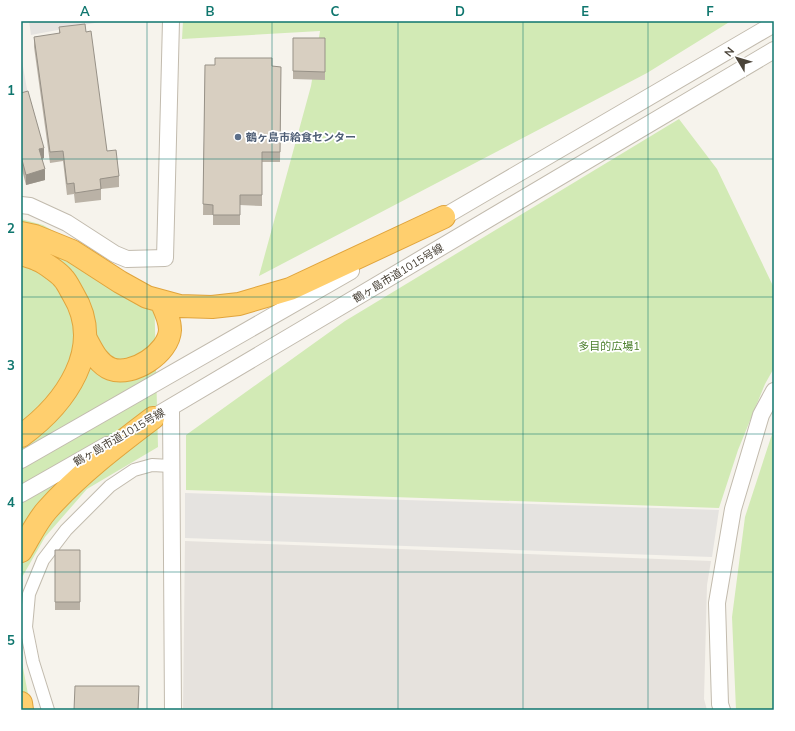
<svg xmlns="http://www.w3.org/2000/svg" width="795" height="731" font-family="Mulish,'Noto Sans JP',sans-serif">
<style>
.industrial{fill:#e6e2dd}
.green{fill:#d2eab5}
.parking{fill:#e5e3e0}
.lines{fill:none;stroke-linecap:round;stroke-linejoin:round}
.minor-casing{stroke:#c2bbae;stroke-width:14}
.tertiary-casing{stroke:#c2bbae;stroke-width:18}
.motorway-casing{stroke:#e0a43c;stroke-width:24}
.minor{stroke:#fff;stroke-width:12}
.tertiary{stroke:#fff;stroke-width:16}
.motorway{stroke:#ffcf6e;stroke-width:22}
.wall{fill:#bab2a6}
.shaded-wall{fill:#979187}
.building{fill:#d8cfc1;stroke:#979187}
.grid{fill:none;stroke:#0f766e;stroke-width:1;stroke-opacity:0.55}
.service-dot{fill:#5c6f8a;stroke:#fff;stroke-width:1.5}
.labels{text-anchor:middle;stroke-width:3.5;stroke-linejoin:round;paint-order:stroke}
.service-label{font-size:11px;font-weight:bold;fill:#4e5e75;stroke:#fff;text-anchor:start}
.street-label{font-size:11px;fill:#4b4439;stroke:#fff}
.park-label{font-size:11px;fill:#4a7f2a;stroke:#fff}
.neatline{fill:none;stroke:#0f766e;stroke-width:1.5}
.grid-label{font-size:13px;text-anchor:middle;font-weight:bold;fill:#0f766e}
</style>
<rect width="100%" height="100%" fill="#f6f3ec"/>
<!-- industrial -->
<path class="industrial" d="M185,541L711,561L707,585L704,699L707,710H183Z"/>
<!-- green -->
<path class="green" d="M183,21H731L647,73L259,276L311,86L320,31L182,39Z
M679,119L717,169L774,288V368L765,384L738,450L719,508L186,490V435L345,321Z
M21,219L43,225L154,289L158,447L87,489L45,537L21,579Z
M774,428V710H736L732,617L745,517Z
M21,657L31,710H21Z"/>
<!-- parking -->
<path class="parking" d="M29,21H105L31,35Z
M21,55L28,95L21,96Z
M185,493L719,510L712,557L185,538Z"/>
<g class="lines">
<defs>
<path id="minor" d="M48,710L33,662L26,627L29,594L43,560L66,530L110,486L134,470L152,465L171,466"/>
<path id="tertiary" d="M21,205L30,206L67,223L115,254L127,259L165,258L171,21
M435,222L774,24
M171,408L173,710
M144,423L774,50
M21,460L351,271
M21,494L107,445
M722,710L720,704L717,603L733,509L761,415L774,391"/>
<path id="motorway" d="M21,233L35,236L72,251L120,282L147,297L180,306L212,307L239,304L290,289L444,217
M21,254C27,256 33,257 38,260C45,263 59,273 63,278C67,282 70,289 73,294C106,348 65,404 21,436
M86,339C92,350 98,364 111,369C132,377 169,353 170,330C170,320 165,310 161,301
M21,551C29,538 37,521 47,510C78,475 116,446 153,418
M21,703L22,710"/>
</defs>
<!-- minor casing -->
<use href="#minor" class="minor-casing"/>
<!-- tertiary casing -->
<use href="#tertiary" class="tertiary-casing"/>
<!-- motorway casing -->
<use href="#motorway" class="motorway-casing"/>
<!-- minor -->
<use href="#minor" class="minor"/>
<!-- tertiary -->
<use href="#tertiary" class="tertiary"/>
<!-- motorway -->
<use href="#motorway" class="motorway"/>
</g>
<!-- wall -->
<path class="wall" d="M59,27L107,151L119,176V187L101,189V200L75,203L74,194L67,195L63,161L50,163L34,47V37L59,34Z
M293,38H325V80L293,79Z
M205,65L281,67L280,162H262V206L240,205V225H213V215H203Z
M21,93L44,158L42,159L45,180L26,185L21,166Z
M55,550H80V610H55Z"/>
<!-- shaded-wall -->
<path class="shaded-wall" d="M44,148V158L39,159V149Z
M45,169V180L26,185V175Z"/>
<!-- building -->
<path class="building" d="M85,24L86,32L91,31L107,151L116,150L119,176L100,179L101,189L75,193L74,183L67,184L63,151L50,152L34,37L60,33L59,27Z
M293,38H325V72L293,71Z
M215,58H272V66L281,67L280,152H262V195H240V215H213V205L203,204L205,65H215Z
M28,91L44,148L39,149L45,169L26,175L21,156V93Z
M55,550H80V602H55Z
M75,686H139L138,710H74Z"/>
<!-- grid -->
<path class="grid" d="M147,21V710M272,21V710M398,21V710M523,21V710M648,21V710M21,159H774M21,297H774M21,434H774M21,572H774"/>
<!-- markers -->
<circle class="service-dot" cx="238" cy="137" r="4"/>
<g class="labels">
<!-- service labels -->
<g class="service-label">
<text x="246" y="141">鶴ヶ島市給食センター</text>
</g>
<!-- street labels -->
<g class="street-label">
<text transform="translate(398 273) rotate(-31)" y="4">鶴ヶ島市道1015号線</text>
<text transform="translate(119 437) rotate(-30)" y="4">鶴ヶ島市道1015号線</text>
</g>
<!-- park labels -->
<g class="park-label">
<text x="609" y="350">多目的広場1</text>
</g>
</g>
<!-- border -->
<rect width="795" height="731" fill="none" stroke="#ffffff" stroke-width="44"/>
<!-- north arrow -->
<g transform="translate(737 58) rotate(308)" stroke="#ffffff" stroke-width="3" paint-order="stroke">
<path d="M0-3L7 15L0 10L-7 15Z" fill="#4b4439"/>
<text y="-6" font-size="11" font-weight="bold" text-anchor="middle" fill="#4b4439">N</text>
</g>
<rect x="22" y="22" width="751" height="687" class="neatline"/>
<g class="grid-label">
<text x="85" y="16">A</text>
<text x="210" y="16">B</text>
<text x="335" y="16">C</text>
<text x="460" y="16">D</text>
<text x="585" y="16">E</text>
<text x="710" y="16">F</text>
<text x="11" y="95">1</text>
<text x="11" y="233">2</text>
<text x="11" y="370">3</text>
<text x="11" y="507">4</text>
<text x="11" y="645">5</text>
</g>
</svg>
